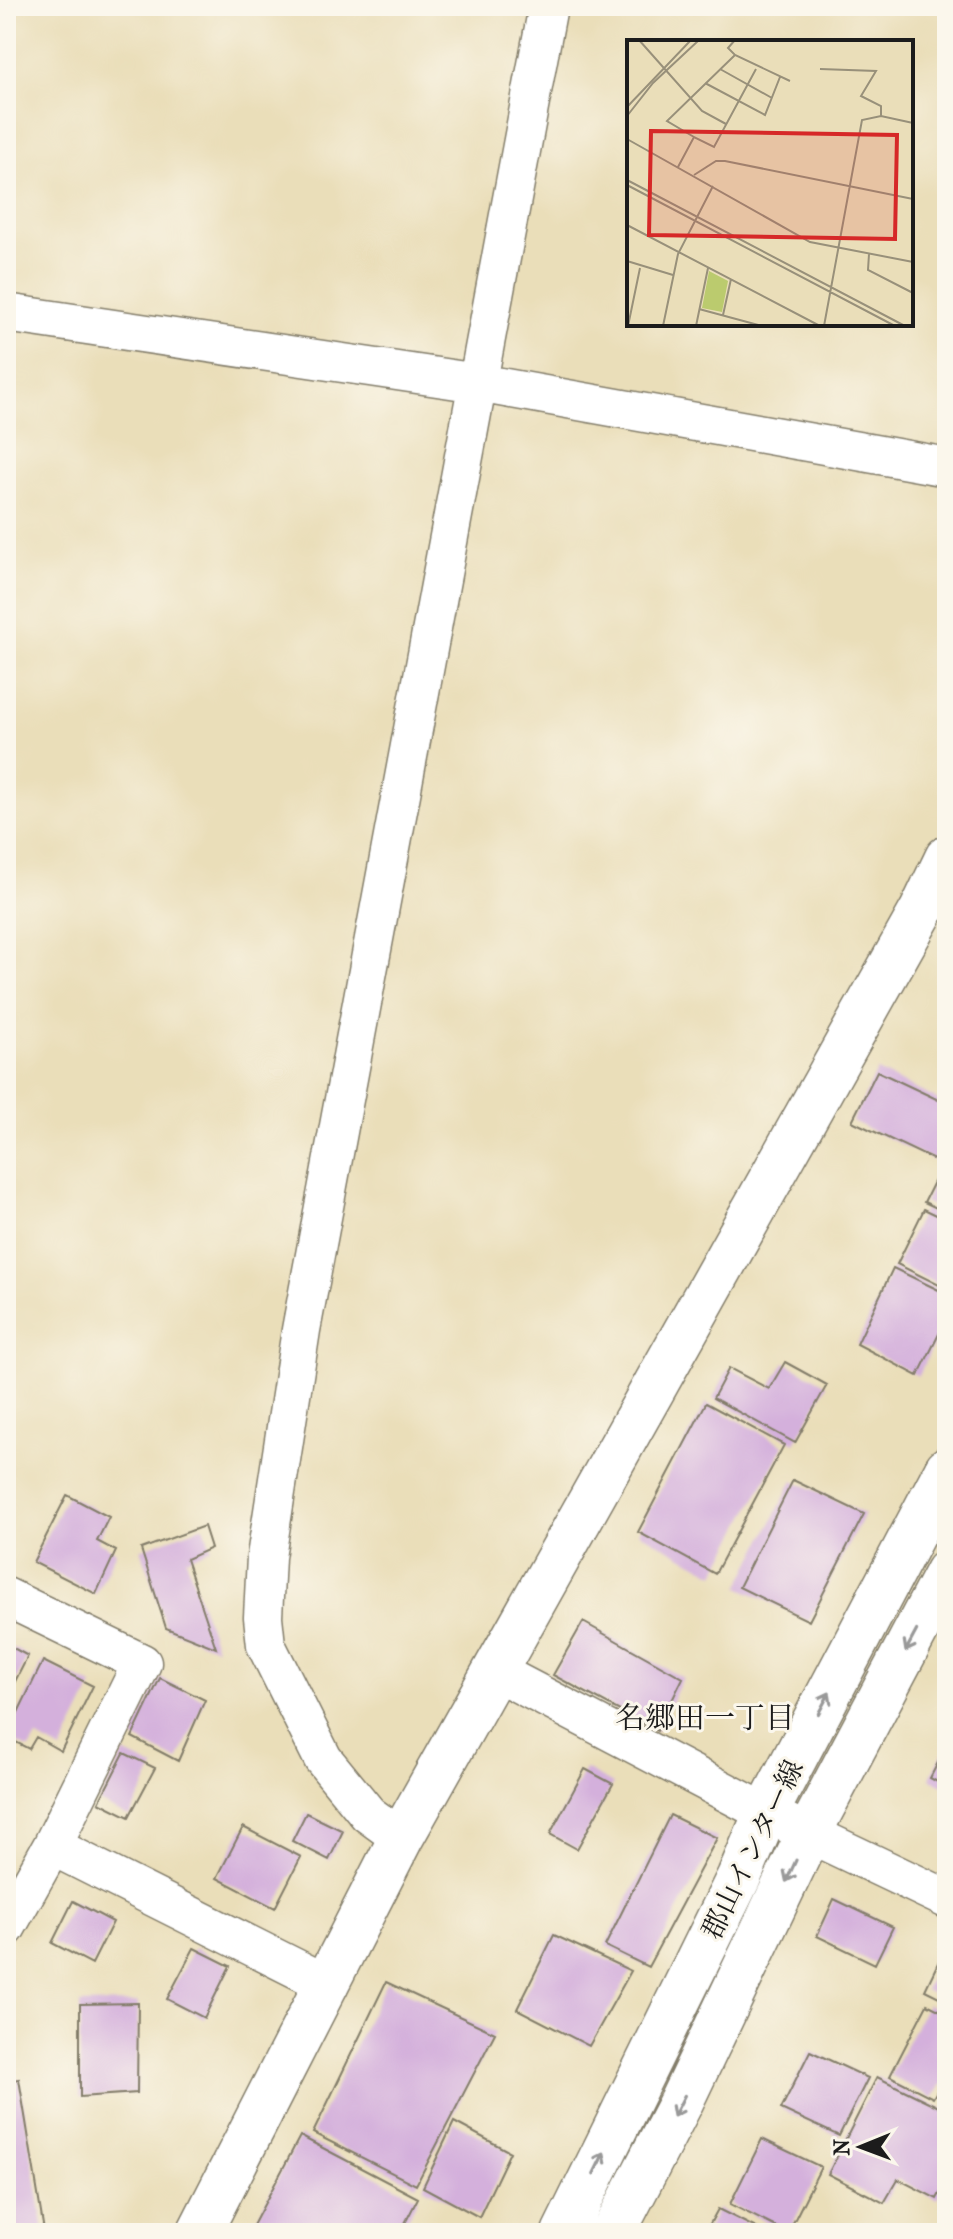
<svg xmlns="http://www.w3.org/2000/svg" width="953" height="2239" font-family="'IM FELL French Canon','Noto Serif JP',serif">
<style>
.building{fill:#d4b0dc}
.lines{fill:none;stroke-linecap:round;stroke-linejoin:round}
.street-casing{stroke:#837d6a;stroke-width:41}
.secondary-casing{stroke:#837d6a;stroke-width:47}
.street{stroke:#fff;stroke-width:38}
.secondary{stroke:#fff;stroke-width:44}
.oneway{stroke:#999}
.labels{text-anchor:middle;stroke-width:6;stroke-linejoin:round;paint-order:stroke}
.street-label{font-size:28px;fill:#1c1c1c;stroke:#fbf7ec}
.neighbourhood-label{font-size:30px;fill:#1c1c1c;stroke:#fbf7ec}
.inset-road{fill:none;stroke:#98907a;stroke-width:2}
.view{fill:#d62828;fill-opacity:0.15;stroke:#d62828;stroke-width:4}
.inset-edge{fill:none;stroke:#1c1c1c;stroke-width:4}
</style>
<rect width="100%" height="100%" fill="#fbf7ec"/>
<filter id="ink" filterUnits="userSpaceOnUse"><feTurbulence type="fractalNoise" baseFrequency=".0125" numOctaves="2"/><feDisplacementMap in="SourceGraphic" scale="16" xChannelSelector="R" yChannelSelector="G"/><feConvolveMatrix kernelMatrix="1 2 1 2 8 2 1 2 1" color-interpolation-filters="sRGB"/></filter>
<filter id="wash" filterUnits="userSpaceOnUse"><feTurbulence type="fractalNoise" baseFrequency=".006" numOctaves="4" result="noise"/><feDisplacementMap in="SourceGraphic" scale="32" xChannelSelector="R" yChannelSelector="G"/><feGaussianBlur stdDeviation="1.8" result="paint"/><feColorMatrix in="noise" values="0 0 0 0 0 0 0 0 0 0 0 0 0 0 0 0 0 1.4 0 .05"/><feComposite in="paint" operator="in"/></filter>
<g filter="url(#wash)">
<rect width="100%" height="100%" fill="#eadeb9"/>
<g id="blocks">
<!-- building -->
<path class="building" d="M877,1071L947,1104V1143L938,1162L852,1121Z
M947,1156V1213L924,1202Z
M924,1209L947,1220V1289L897,1264Z
M893,1268L947,1294V1318L918,1376L857,1344Z
M785,1362L827,1385L795,1443L713,1398L729,1368L769,1389Z
M706,1403L784,1445L715,1574L638,1532Z
M793,1480L864,1514L809,1621L739,1587Z
M67,1495L109,1517L97,1541L116,1551L96,1594L33,1562Z
M204,1526L211,1548L186,1559L216,1648L166,1628L141,1549Z
M583,1622L683,1678L657,1731L553,1675Z
M6,1644L28,1656L6,1699Z
M43,1661L93,1686L61,1751L36,1737L29,1749L6,1737Z
M160,1678L205,1700L178,1761L132,1737Z
M947,1745V1787L930,1778Z
M124,1753L155,1768L129,1817L99,1802Z
M585,1769L613,1784L577,1849L550,1834Z
M306,1813L343,1831L329,1860L292,1841Z
M670,1815L717,1838L648,1967L605,1946Z
M243,1827L301,1857L275,1908L217,1878Z
M834,1899L893,1927L875,1964L817,1936Z
M73,1901L113,1922L92,1964L52,1943Z
M554,1935L631,1971L589,2046L517,2009Z
M947,1944V2001L925,1990Z
M194,1948L230,1966L204,2018L167,1999Z
M386,1982L495,2033L416,2185L313,2133Z
M138,2003L137,2093L80,2097V2004Z
M927,2004L947,2014V2088L941,2084L933,2098L890,2076Z
M810,2051L868,2078L839,2136L781,2109Z
M877,2077L947,2111V2180L937,2199L898,2179L884,2203L828,2174Z
M19,2079L44,2231L6,2233V2081Z
M454,2122L510,2152L479,2217L423,2187Z
M300,2136L418,2198L400,2233H249Z
M762,2139L821,2167L788,2233L730,2204Z
M718,2209L766,2233H705Z"/>
</g>
</g>
<g filter="url(#ink)">
<use href="#blocks" fill-opacity="0" stroke="#837d6a" stroke-width="2"/>
<g class="lines">
<defs>
<path id="street" d="M6,313L478,383L947,467
M6,1597L142,1663L52,1846L329,1985
M495,1671L766,1813L947,1899
M401,1838L368,1814L323,1759L266,1645L263,1617L266,1557L301,1330L548,6
M6,1928L52,1846"/>
<path id="secondary" d="M199,2233L401,1838L922,910L947,858
M564,2233L739,1877L766,1813L947,1469
M613,2233L680,2104L810,1831L947,1572"/>
</defs>
<!-- street casing -->
<use href="#street" class="street-casing"/>
<!-- secondary casing -->
<use href="#secondary" class="secondary-casing"/>
<!-- street -->
<use href="#street" class="street"/>
<!-- secondary -->
<use href="#secondary" class="secondary"/>
</g>
<!-- one-way arrows -->
<defs><path id="oneway-shaft" d="M-6 0H5M1.5-3L5.5 0L1.5 3" fill="none" stroke-width="1.6" stroke-linecap="round" stroke-linejoin="round" transform="scale(2)"/></defs>
<g class="oneway">
<use href="#oneway-shaft" transform="translate(911 1641) rotate(118)"/>
<use href="#oneway-shaft" transform="translate(824 1703) rotate(-62)"/>
<use href="#oneway-shaft" transform="translate(791 1871) rotate(115)"/>
<use href="#oneway-shaft" transform="translate(679 2106) rotate(117)"/>
<use href="#oneway-shaft" transform="translate(599 2163) rotate(-64)"/>
</g>
</g>
<g class="labels">
<!-- street labels -->
<g class="street-label">
<text transform="translate(752 1849) rotate(-64)" y="10">郡山インター線</text>
</g>
<!-- neighbourhood labels -->
<g class="neighbourhood-label">
<text x="705" y="1728">名郷田一丁目</text>
</g>
</g>
<!-- overview -->
<g transform="translate(627 40)">
<rect width="286" height="286" fill="#eadeb9"/>
<path d="M82,231L101,241L95,272L75,268Z" fill="#bbcb6e"/>
<path class="inset-road" d="M12,0L75,71L99,84M108,0L101,8L108,15L163,41M93,29L145,58M193,29L249,31L234,56L254,66V76M78,43L138,75L153,37M0,67L64,0M0,76L26,43L72,0M67,97L40,81L108,15M0,99L183,202L286,222M51,127L67,97L87,107L129,29M67,135L89,121H98L286,159M0,140L278,286M0,145L268,286M0,185L193,286M242,214L241,230L286,253M0,221L46,235M72,269L135,286M96,275L104,239M1,286L13,228M36,286L51,214L86,146M69,286L81,228M197,286L235,80L254,76L286,83"/>
<path class="view" d="M24,91L270,95L268,199L22,195Z"/>
<rect width="286" height="286" class="inset-edge"/>
</g>
<!-- margin -->
<rect width="953" height="2239" fill="none" stroke="#fbf7ec" stroke-width="32"/>
<!-- north arrow -->
<g transform="translate(861 2147) rotate(269)" stroke="#fbf7ec" stroke-width="6" paint-order="stroke">
<path d="M0-6L14 30L0 20L-14 30Z" fill="#1c1c1c"/>
<text y="-12" font-size="22" font-weight="bold" text-anchor="middle" fill="#1c1c1c">N</text>
</g>
</svg>
